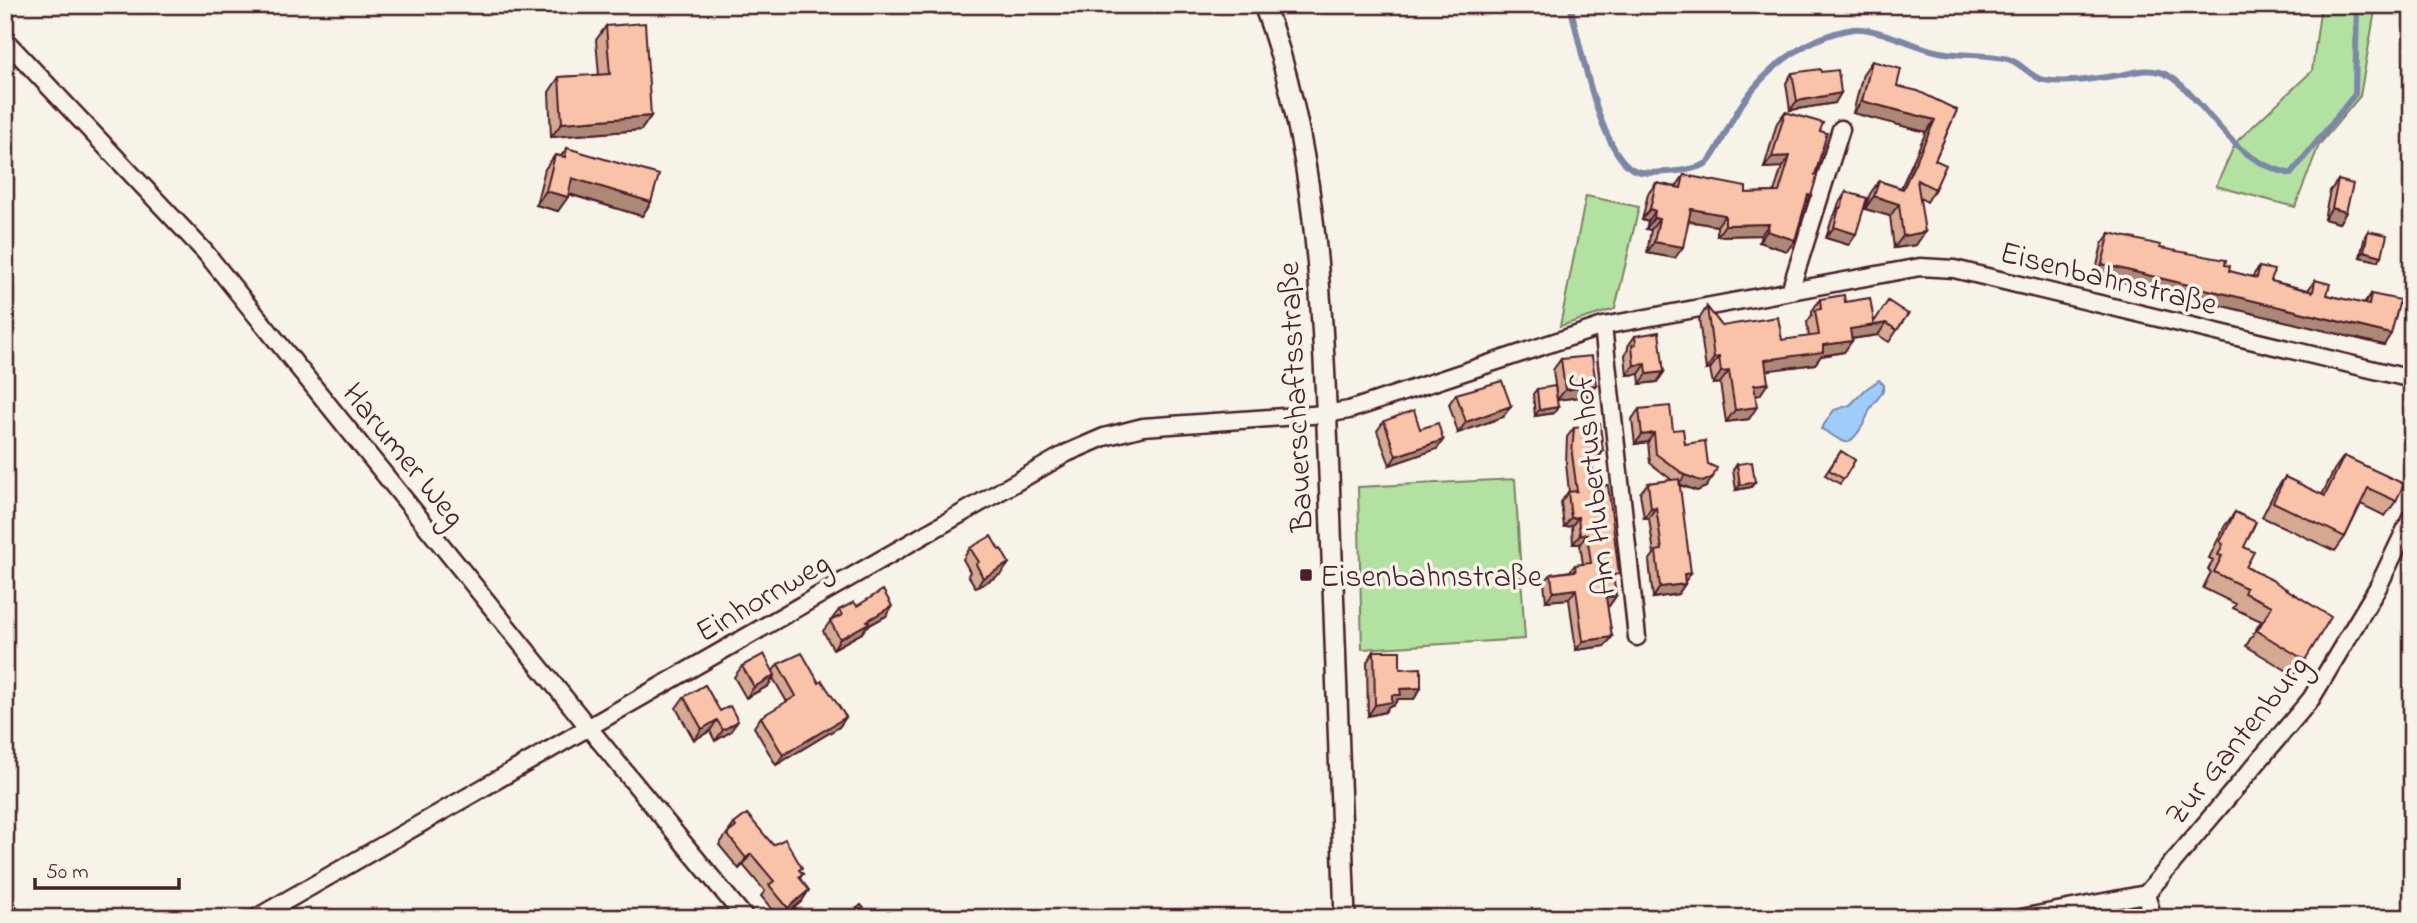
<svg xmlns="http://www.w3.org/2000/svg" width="2417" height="923" font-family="'Indie Flower',sans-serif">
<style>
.green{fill:#b2e1a1;stroke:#7e8066;stroke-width:2}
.water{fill:#9ecdfa;stroke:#7c87a7;stroke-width:2}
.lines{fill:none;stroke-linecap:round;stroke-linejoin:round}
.stream{stroke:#7c87a7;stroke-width:6}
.minor-casing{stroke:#4a1f2b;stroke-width:21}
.tertiary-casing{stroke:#4a1f2b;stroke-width:24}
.minor{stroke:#f7f3e8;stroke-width:16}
.tertiary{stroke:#f7f3e8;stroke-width:19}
.wall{fill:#d5a891;stroke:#4a1f2b;stroke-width:2}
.shaded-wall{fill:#ae8876;stroke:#4a1f2b;stroke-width:2}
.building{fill:#f8c3a9;stroke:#4a1f2b;stroke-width:2}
.poi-dot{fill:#4a1f2b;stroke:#f7f3e8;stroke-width:2.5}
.labels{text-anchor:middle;stroke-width:7;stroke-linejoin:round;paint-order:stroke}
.street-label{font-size:32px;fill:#4a1f2b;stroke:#f7f3e8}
.poi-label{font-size:32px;fill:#4a1f2b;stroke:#f7f3e8;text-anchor:start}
</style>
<rect width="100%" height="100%" fill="#f7f3e8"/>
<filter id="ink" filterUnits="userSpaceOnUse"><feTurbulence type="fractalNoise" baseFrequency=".0143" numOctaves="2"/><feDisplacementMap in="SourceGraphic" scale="14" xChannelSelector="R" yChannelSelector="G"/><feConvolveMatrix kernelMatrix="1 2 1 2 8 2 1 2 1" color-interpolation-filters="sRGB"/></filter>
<g filter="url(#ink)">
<!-- green -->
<path class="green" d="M2321,5H2376L2360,96L2319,145L2295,207L2216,186L2236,142L2312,71Z
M1586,196L1639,207L1615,309L1560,326Z
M1515,479L1525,639L1362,649L1358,487Z"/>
<!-- water -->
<path class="water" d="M1879,380L1884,385C1883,396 1875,400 1870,409C1865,422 1860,433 1849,442C1841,444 1830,432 1821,429L1834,410L1850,405L1866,389Z"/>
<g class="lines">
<!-- stream -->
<path class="stream" d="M1570,5C1580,42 1599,152 1634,170C1646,176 1696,171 1707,163C1716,156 1727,128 1734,117C1758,74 1803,37 1853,29C1872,26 1914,46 1935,51C1958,57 1985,53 2008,59C2022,63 2031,78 2044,80C2066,84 2092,79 2113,76C2131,74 2147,66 2165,74C2179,80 2190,94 2200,105C2229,138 2246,163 2291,174L2355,94L2357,5"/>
<defs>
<path id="minor" d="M5,40L205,252L589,728L745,918
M1790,291L1841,129
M1603,326L1637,637
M5,908L13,918
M256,918L1067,453L1104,437L1143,427L1326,414L1349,410L1603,326L1920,267L1954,269L2412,379
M2021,918L2146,894
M2153,918L2146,894L2311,699L2378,587L2412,516"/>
<path id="tertiary" d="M1264,5C1320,155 1322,316 1329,474C1335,622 1340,770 1345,918"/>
</defs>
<!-- minor casing -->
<use href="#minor" class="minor-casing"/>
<!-- tertiary casing -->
<use href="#tertiary" class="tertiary-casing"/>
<!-- minor -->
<use href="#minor" class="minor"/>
<!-- tertiary -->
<use href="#tertiary" class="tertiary"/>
</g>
<!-- wall -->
<path class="wall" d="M606,26L651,116L641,130L551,137L549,92L559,77L599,75L596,40Z
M1872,61L1897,86L1957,110L1935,160V189L1927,202L1920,198L1916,245L1894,248L1890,216L1865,209L1870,194L1879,181L1901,188L1926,132L1853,113L1863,74Z
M1821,72L1835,103L1790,110L1786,83L1792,73Z
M1785,112L1820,131L1815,175L1811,196L1805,204L1787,251L1759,242L1761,235L1717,236V226L1688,221L1675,258L1647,253L1651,230L1646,229L1648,222L1642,220L1648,194L1656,183L1676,187L1684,175L1746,193L1774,192L1782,167L1764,168L1777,123Z
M567,148L651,202L642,216L568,194L558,211L536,205L545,169L555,155L561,156Z
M2338,180L2346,212L2339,223L2324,219L2330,191Z
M1846,192L1849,245L1826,238L1832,219L1835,214L1839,203Z
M2368,231L2378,261L2360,257L2365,236Z
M2110,233L2160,248L2225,265L2229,271L2252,277L2259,267L2271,281L2308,290L2315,280L2327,295L2364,304L2371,294L2384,345L2095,275L2102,244Z
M1820,299L1845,302L1874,322L1908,314L1889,342L1878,335L1852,339L1844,352L1821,356L1815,364L1766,370L1760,395L1755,396L1749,419L1726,422L1720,383L1713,384L1710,369L1706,370L1699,319L1707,307L1722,326L1782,340L1809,337L1807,322L1812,315V311Z
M1635,336L1664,372L1657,382L1640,384L1639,374L1627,375L1625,355L1628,349V346Z
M1561,359L1588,396L1557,400L1553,370Z
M1537,389L1558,407L1554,413L1535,416L1533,394Z
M1456,394L1503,417L1458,433L1449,404Z
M1639,409L1673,430L1685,444L1706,487L1697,491L1679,485L1685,584L1678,594L1653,598L1649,561L1654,554L1649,518H1644L1640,493L1648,483L1672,480L1650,463L1648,442L1635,444L1632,419Z
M1384,421L1420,429L1443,440L1437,449L1390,465L1377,431Z
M1574,428L1603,451L1597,461H1592L1595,487L1616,596L1609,606H1607L1612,637L1605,646L1576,650L1569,599L1546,601L1544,583L1551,574L1570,571L1575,565L1583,564L1580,544H1573L1572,526L1564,527L1561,502L1568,492H1569L1566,463L1567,437Z
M1841,451L1855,460L1840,484L1825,475Z
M2344,456L2396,501L2385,516L2361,504L2345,537L2335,551L2262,517L2275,491L2285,477L2322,495L2334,470Z
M1737,464L1755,482L1751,487L1736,490L1733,470Z
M2235,512L2244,547L2246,567L2272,580L2305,660L2294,675L2246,646L2261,621L2233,608L2236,604L2203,588L2211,572L2208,570L2213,560L2209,558L2224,527Z
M970,548L999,550L1009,563L1001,574L976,588L968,575L970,572L963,559Z
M857,606L886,616L866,627L862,633L833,649L823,631L839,610Z
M1374,651L1400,669L1421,688L1414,699H1398L1393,706H1389L1385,712L1368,716L1367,662Z
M778,664L819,683L846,717L839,727L776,765L754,727L761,717L787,702L773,678L768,686L746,698L734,677L742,666L773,671Z
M705,685L730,732L715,741L710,731L694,740L676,708L684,697Z
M734,824L773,845L803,874L800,878L802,901L782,918H779L761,896L765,891L743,865L739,869L719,845Z"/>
<!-- shaded-wall -->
<path class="shaded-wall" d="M1841,93L1835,103L1790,110L1797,101Z
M1862,101L1935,120L1926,132L1853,113Z
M651,116L641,130L551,137L562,123Z
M1790,156L1782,167L1764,168L1772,157Z
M572,178L651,202L642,216L563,192Z
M546,191L568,197L558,211L536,205Z
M1874,196L1899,204L1890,216L1865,209Z
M2332,208L2346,212L2339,223L2324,219Z
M1650,209L1655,211L1648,222L1642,220Z
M1691,209L1725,215L1717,226L1683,220Z
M1654,218L1659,219L1651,230L1646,229Z
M1769,224L1761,235L1717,236L1725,225Z
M1834,227L1856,234L1849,245L1826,238Z
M1767,231L1795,240L1787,251L1759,242Z
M1925,232L1916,245L1894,248L1903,236Z
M1654,242L1683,247L1675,258L1647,253Z
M2364,251L2382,256L2378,261L2360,257Z
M2102,264L2391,334L2384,345L2095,275Z
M1886,323L1878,335L1842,340L1850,329Z
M1852,341L1844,352L1821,356L1815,364L1757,372L1765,360L1823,345Z
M1719,357L1710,369L1706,370L1714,358Z
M1646,364L1639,374L1627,375L1634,365Z
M1729,371L1720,383L1713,384L1721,372Z
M1664,372L1657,382L1640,384L1647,374Z
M1768,383L1760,395L1746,397L1754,385Z
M1596,385L1588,396L1557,400L1565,390Z
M1511,406L1503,417L1458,433L1466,422Z
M1558,407L1554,413L1535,416L1539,410Z
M1757,407L1749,419L1726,422L1735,410Z
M1654,433L1648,442L1635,444L1642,435Z
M1443,440L1437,449L1390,465L1396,456Z
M1603,451L1597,461L1584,462L1591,453Z
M1685,475L1713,477L1706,487L1697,491L1679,484Z
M1755,482L1751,487L1736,490L1740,485Z
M1656,507L1649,518H1644L1651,508Z
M1578,517L1572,526L1564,527L1571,518Z
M1587,534L1580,544H1573L1580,535Z
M1009,563L1001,574L976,588L983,578Z
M1691,573L1684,583V574Z
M1685,584L1678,594L1653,598L1660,587Z
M1576,589L1569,599L1546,601L1553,592Z
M1616,596L1609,606L1599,607L1606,597Z
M892,606L886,616L866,627L862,633L833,649L840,639L867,621Z
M1612,637L1605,646L1576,650L1583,641Z
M775,675L768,686L746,698L754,687Z
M1421,688L1414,699H1398L1393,706H1389L1385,712L1368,716L1375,705L1400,689Z
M846,717L839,727L776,765L783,755Z
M717,720L710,731L694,740L702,729Z
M738,721L730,732L715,741L723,730Z
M751,854L743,865L739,869L746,858Z
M809,890L802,901L781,918L788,908Z"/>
<!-- building -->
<path class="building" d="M645,23L651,116L562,123L559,77L610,74L606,26Z
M1872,61L1901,69L1897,86L1918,91L1957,110L1935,160L1946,165L1935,189L1917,180L1925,232L1903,236L1899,204L1874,196L1879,181L1903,189L1935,120L1862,101Z
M1820,69L1821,72L1838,70L1841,93L1797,101L1792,73Z
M1785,112L1823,123L1820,131L1827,133L1815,175L1817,176L1811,196L1808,195L1795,240L1767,231L1769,224L1725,225V215L1691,209L1683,247L1654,242L1659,219L1654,218L1655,211L1650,209L1656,183L1681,188L1684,175L1746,187V193L1779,192L1790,156L1772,157Z
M567,148L659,175L651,202L572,178L568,197L546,191L555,155L565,157Z
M2338,180L2353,184L2346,212L2332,208Z
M1846,192L1867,198L1856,234L1834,227L1839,208H1841Z
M2368,231L2387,235L2382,256L2364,251Z
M2110,233L2160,245V248L2226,260L2225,265L2230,266L2229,271L2257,278L2259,267L2274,270L2271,281L2313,292L2315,280L2330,284L2327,295L2369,305L2371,294L2400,300L2391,334L2102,264Z
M1844,295L1845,302L1870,298L1874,322L1888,301L1908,314L1897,330L1886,323L1850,329L1852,341L1823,345V352L1765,360L1768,383L1754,385L1757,407L1735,410L1729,371L1721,372L1719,357L1714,358L1707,307L1722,326L1778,317L1782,340L1819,335L1815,310L1821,309L1820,299Z
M1659,332L1664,372L1647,374L1646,364L1634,365L1632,345L1636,344L1635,336Z
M1592,356L1596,385L1565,390L1561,359Z
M1502,381L1511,406L1466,422L1456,394Z
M1555,386L1558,407L1539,410L1537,389Z
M1670,406L1673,430L1683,429L1685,444L1705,441L1708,464L1717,468L1713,477L1703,482L1685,475L1656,454L1654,433L1642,435L1639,409Z
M1414,410L1420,429L1438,423L1443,440L1396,456L1384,421Z
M1600,424L1603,451L1591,453L1595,487L1608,485L1619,574L1613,575L1616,596L1606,597L1612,637L1583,641L1576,589L1553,592L1551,574L1576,571L1575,565L1591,563L1587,534L1580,535L1578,517L1571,518L1568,492L1577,491L1572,454L1574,428Z
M1841,451L1855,460L1844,479L1829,470Z
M2344,456L2404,484L2396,501L2368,488L2345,537L2273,502L2285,477L2325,496Z
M1752,462L1755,482L1740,485L1737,464Z
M1679,479L1691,573L1684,574L1685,584L1660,587L1656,551L1662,550L1656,507L1651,508L1648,483Z
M2235,512L2256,522L2244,547L2254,552L2246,567L2272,580L2331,617L2305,660L2257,631L2272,606L2244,593L2246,588L2214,572L2222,556L2218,555L2223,544L2220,542Z
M991,536L999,550L1001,549L1009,563L983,578L976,564L979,562L970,548Z
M883,590L892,606L867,621L869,623L840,639L830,621L842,615L839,610L854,602L857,606Z
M1374,651H1400V669L1421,668V688L1400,689L1401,695H1392V702L1375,705Z
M802,653L819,683L822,681L846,717L783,755L761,717L796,696L778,664Z
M764,654L775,675L754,687L742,666Z
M705,685L720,711L730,706L738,721L723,730L717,720L702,729L684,697Z
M747,814L773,845L785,839L802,868L799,870L803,874L799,877L809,890L788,908L769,885L774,881L751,854L746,858L727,834L736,827L734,824Z
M861,905L872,918H852L849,915Z
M2095,908L2100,918H2075Z"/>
</g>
<!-- markers -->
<rect class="poi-dot" x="1299" y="568" width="14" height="14" rx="3.5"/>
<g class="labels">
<!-- street labels -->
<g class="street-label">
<text transform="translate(2109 277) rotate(14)" y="11">Eisenbahnstraße</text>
<text transform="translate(1294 397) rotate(-93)" y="11">Bauerschaftsstraße</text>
<text transform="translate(405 454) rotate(51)" y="11">Harumer Weg</text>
<text transform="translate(1592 485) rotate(-96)" y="11">Am Hubertushof</text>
<text transform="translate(762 596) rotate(-30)" y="11">Einhornweg</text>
<text transform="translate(2236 739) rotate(-51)" y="11">Zur Gantenburg</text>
</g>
<!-- poi labels -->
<g class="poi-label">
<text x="1320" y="586">Eisenbahnstraße</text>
</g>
</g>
<!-- margin -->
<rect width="2417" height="923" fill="none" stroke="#f7f3e8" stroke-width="28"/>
<rect x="14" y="14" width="2389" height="895" fill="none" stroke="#4a1f2b" stroke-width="2.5" filter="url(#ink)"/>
<!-- scale -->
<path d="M35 878v10h144v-10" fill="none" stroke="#4a1f2b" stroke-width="3.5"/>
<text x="46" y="878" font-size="21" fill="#4a1f2b" stroke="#f7f3e8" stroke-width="5" paint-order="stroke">50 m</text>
</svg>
